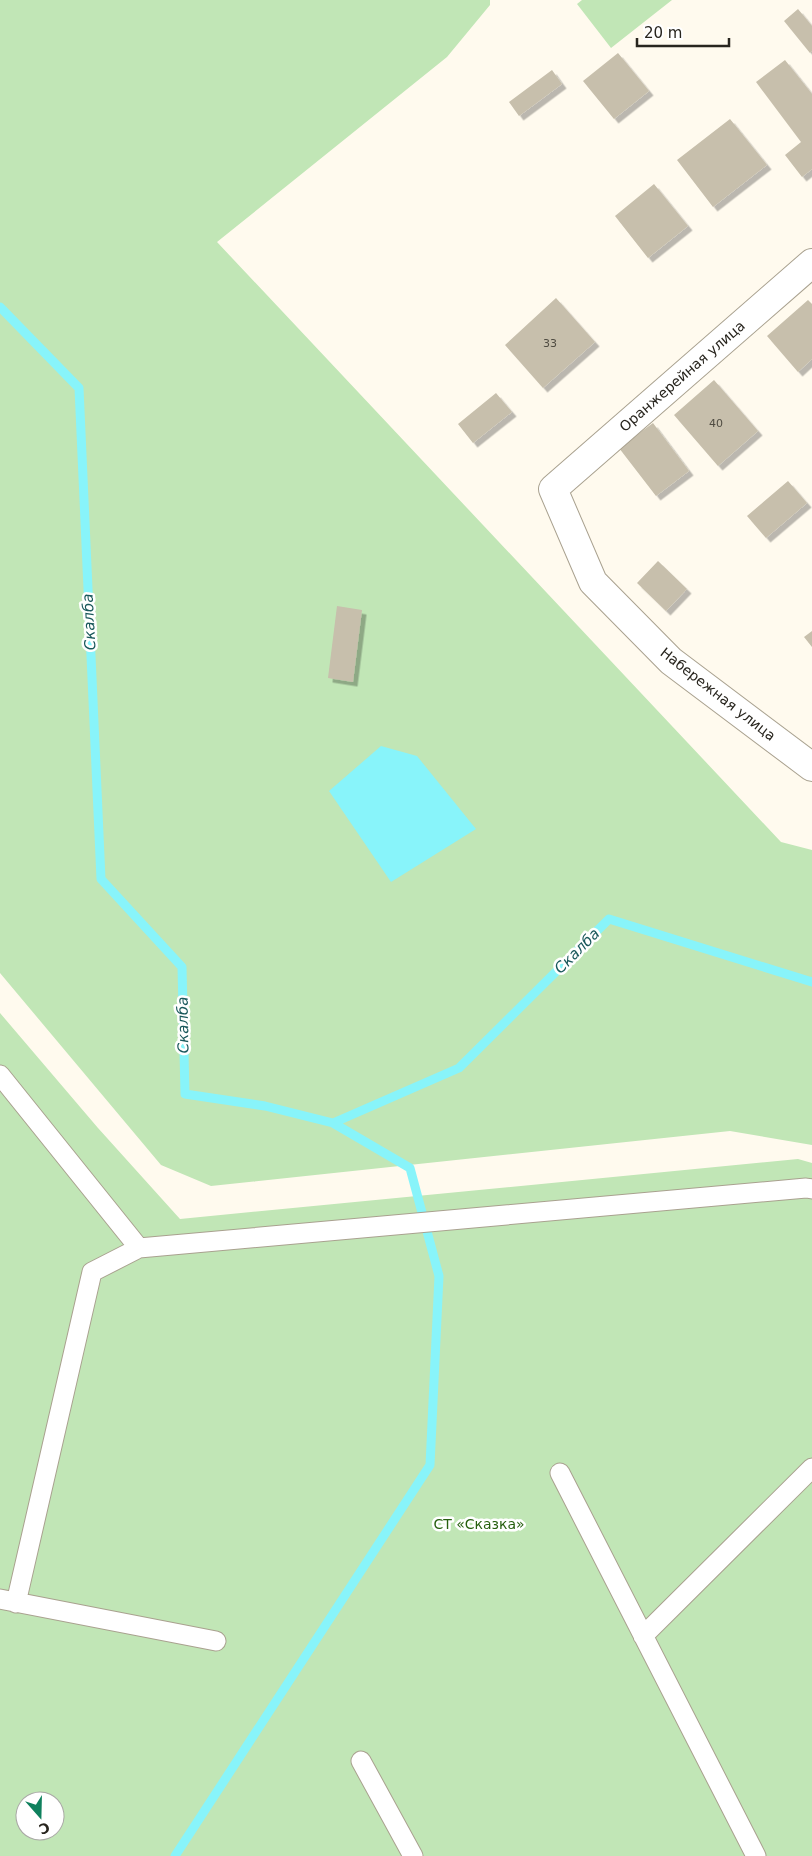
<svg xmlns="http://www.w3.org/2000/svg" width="812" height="1856" font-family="'DejaVu Sans',sans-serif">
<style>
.green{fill:#c1e6b6;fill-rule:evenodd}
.water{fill:#88f4fa}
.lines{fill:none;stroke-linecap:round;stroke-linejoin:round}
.stream{stroke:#88f4fa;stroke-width:9}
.building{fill:#c7bfac;filter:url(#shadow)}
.lane-casing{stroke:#a9a18f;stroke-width:21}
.street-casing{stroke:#a9a18f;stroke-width:30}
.lane{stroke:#fff;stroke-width:19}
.street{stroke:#fff;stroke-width:28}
.labels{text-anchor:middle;stroke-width:5;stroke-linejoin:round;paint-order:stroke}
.number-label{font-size:11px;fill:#504c42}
.street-label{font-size:14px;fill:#28251e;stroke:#fff}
.park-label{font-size:14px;fill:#265f0f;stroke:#fff}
.water-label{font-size:15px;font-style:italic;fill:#19585b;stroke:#fff}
</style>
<defs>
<filter id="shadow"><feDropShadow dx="4.5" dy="4.5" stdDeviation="0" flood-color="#0004"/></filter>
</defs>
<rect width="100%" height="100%" fill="#fffaee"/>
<!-- green -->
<path class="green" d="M0,0H490V5L447,57L217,242L781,842L812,850V1145L730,1131L211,1186L161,1165L0,973Z
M582,0H672L611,48L577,4Z
M0,1013L98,1128L180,1219L798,1159L812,1163V1856H0ZM25,1801H55V1831H25Z"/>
<!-- water -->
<path class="water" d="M381,746L417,756L476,829L391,882L329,791Z"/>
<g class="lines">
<!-- stream -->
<path class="stream" d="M0,307L79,388L101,879L182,967L185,1094L265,1106L333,1123L459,1068L609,919L812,982
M175,1856L430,1465L439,1276L410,1168L333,1123"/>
</g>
<!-- building -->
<path class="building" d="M798,9L812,26V51L810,53L784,21Z
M618,53L649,91L614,119L583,81Z
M785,60L812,94V169L802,177L785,155L801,142L756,82Z
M552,70L562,84L519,116L509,102Z
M730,119L767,165L713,207L677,160Z
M654,184L688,226L648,258L615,216Z
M556,298L595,342L543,388L505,345Z
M808,300L812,304V359L798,372L767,336Z
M714,380L758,431L718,466L674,415Z
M496,393L512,412L473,443L458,424Z
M653,423L689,471L656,496L619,448Z
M788,481L807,503L766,538L747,516Z
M658,561L687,589L666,611L637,583Z
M337,606L362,610L353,682L328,678Z
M812,631V647L804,637Z"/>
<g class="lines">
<defs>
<path id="lane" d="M0,1075L139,1248
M560,1473L756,1856
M0,1599L216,1641
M16,1603L92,1272L139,1248L806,1188L812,1189
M643,1636L812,1468
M361,1761L413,1856"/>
<path id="street" d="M812,263L553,489L593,582L671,661L812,767"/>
</defs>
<!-- lane casing -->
<use href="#lane" class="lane-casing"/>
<!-- street casing -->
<use href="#street" class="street-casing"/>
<!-- lane -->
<use href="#lane" class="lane"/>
<!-- street -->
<use href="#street" class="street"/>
</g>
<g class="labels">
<!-- number labels -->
<g class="number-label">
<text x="550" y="347">33</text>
<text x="716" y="427">40</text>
</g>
<!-- street labels -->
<g class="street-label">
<text transform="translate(682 376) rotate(-41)" y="5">Оранжерейная улица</text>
<text transform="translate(718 694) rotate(38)" y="5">Набережная улица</text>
</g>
<!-- park labels -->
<g class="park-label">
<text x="479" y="1529">СТ «Сказка»</text>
</g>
<!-- water labels -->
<g class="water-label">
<text transform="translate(89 622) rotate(-93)" y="5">Скалба</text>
<text transform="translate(577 951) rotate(-45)" y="5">Скалба</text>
<text transform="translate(183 1025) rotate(-91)" y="5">Скалба</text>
</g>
</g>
<!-- north arrow -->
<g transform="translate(40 1816) rotate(160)"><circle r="24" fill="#ffffff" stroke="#a9a8a5"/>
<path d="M0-4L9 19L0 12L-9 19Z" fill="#0f805d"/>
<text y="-8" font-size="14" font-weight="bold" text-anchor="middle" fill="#28251e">С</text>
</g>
<!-- scale -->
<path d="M637 38v8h92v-8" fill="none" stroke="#28251e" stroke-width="2.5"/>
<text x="644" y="38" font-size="15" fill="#28251e" stroke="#ffffff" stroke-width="4" paint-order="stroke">20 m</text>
</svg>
